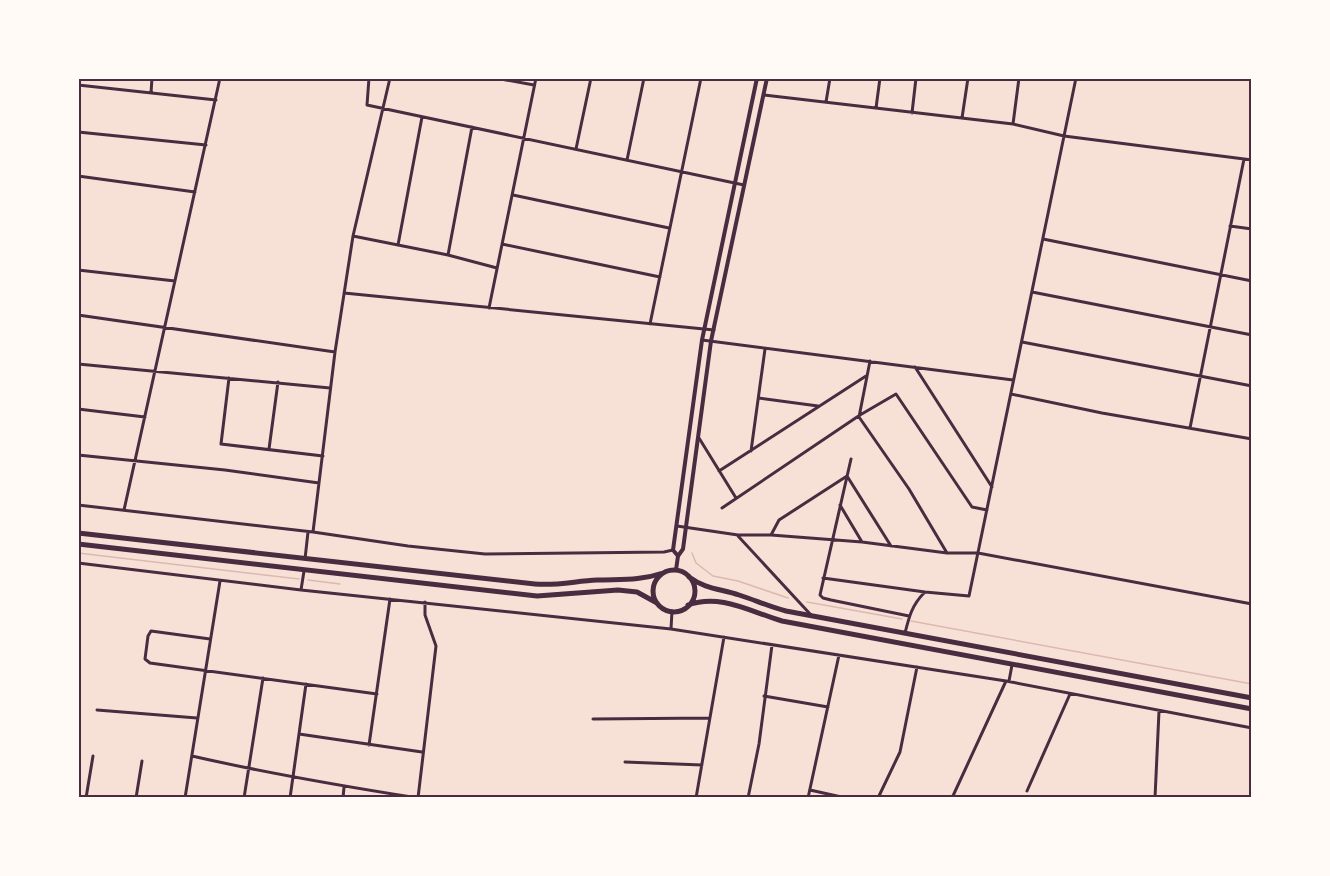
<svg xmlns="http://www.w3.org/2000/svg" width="1330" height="876" font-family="'Alegreya Sans',sans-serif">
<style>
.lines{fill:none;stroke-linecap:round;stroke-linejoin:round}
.stream{stroke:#dcb8b0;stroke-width:1.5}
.minor{stroke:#4a2c40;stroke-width:3}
.tertiary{stroke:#4a2c40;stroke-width:4}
.trunk{stroke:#4a2c40;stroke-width:5}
.neatline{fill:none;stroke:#4a2c40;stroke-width:2}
</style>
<rect width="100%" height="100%" fill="#f7e1d7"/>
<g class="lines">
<!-- stream -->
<path class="stream" d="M78,553L299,579
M692,553L696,563L713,576L738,581L788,598
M308,580L340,584
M807,602L902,619
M911,621L1252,684"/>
<!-- minor -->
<path class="minor" d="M369,78L367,105L744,185
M495,78L534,85
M78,85L216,100
M151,93L152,78
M764,95L1013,124L1064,136L1252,160
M826,102L830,78
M876,108L880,78
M912,113L916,78
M962,118L968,78
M1013,124L1019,78
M78,132L206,145
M576,149L591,78
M627,160L644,78
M78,176L195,192
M513,195L669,228
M1230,226L1252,229
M353,236L448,255L497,268
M1043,239L1252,281
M502,244L660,277
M398,245L422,117
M448,255L472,127
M78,270L175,281
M1032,292L1252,335
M344,293L714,330
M489,308L536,78
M78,315L335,352
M650,324L701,78
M702,340L1013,380
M1022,342L1252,386
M870,361L859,417L909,489L947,553
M78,364L330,388
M915,367L992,487
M229,378L221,444L323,456
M1011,394L1102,413L1252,439
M759,398L818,406
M78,409L145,417
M1190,428L1244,159
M699,438L736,498
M269,449L278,382
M751,451L765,349
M78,455L225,470L319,483
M851,459L820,595L823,598L831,600L909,616
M719,471L866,376
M78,505L313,532L408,546L485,554L664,552L673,550
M840,505L862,542
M722,508L860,415L896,394L972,507L987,510
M124,510L220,78
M677,526L738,535H771L862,542L947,553H978L1252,604
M313,532L335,352L353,236L390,78
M771,535L779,520L847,476L891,546
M738,536L811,615
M305,559L308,532
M78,563L301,590L671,629L1006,681L1252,728
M823,578L925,592L969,596L1076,78
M301,590L304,571
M671,629L672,611
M905,633C909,617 912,605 924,593
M210,639L151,631L148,636L145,659L150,663L377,694
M1009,681L1012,665
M764,696L828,707
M97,710L197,718
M593,719L710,718
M299,734L422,752
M369,745L390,599
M192,756C266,773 342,786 418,798
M625,762L702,765
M810,790L846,798
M1027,791L1070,694
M86,798L93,756
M136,798L142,761
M185,798L220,581
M244,798L263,678
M290,798L306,684
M343,798L344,787
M418,798L436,646L425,615V602
M696,798L724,637
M748,798L759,744L772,645
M808,798L839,655
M878,798L900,752L917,667
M952,798L1006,681
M1155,798L1159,711"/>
<!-- tertiary -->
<path class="tertiary" d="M678,556L673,550L702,340L757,78
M676,570L678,556L683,549L711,341L767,78"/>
<!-- trunk -->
<path class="trunk" d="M78,533L535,584C556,586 576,581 597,580C622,579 639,581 663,573
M78,544L537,596L618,590L637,592L657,603
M653 591a21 21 0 1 1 42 0a21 21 0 1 1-42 0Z
M689,577C705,589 721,589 739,595C755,600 770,607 786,611L1252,698
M688,605C720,593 751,612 782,621L1252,709"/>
</g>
<!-- border -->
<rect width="1330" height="876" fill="none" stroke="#fffaf5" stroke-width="159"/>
<rect x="80" y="80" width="1170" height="716" class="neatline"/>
</svg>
